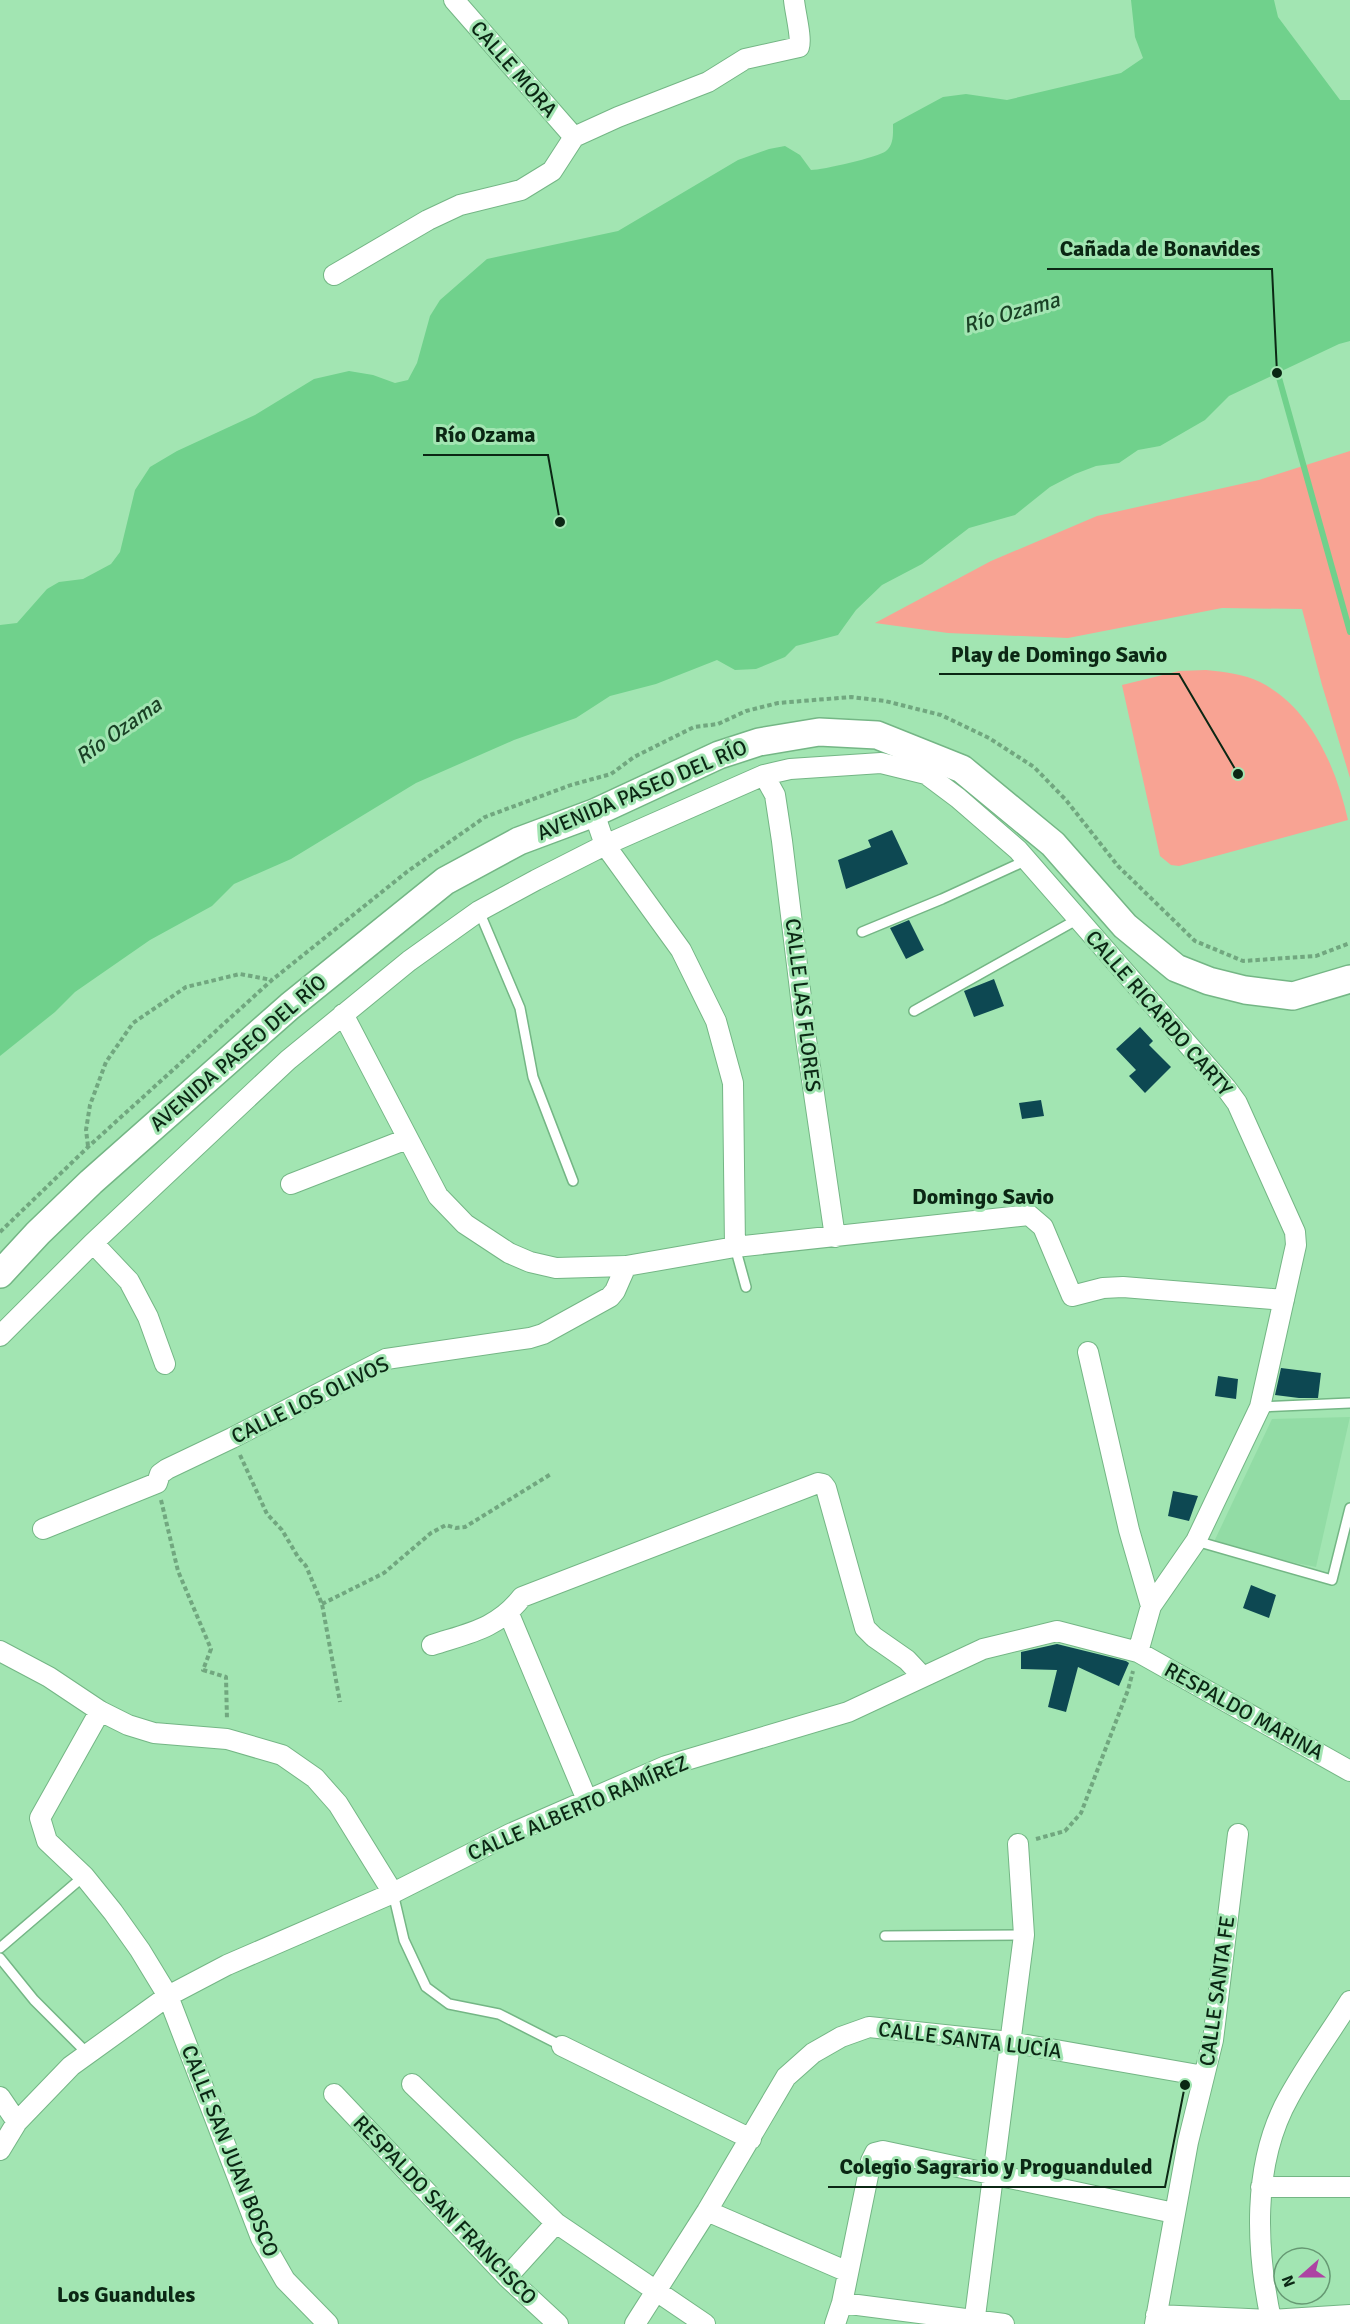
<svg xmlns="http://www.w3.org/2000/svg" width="1350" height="2324" font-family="Signika,sans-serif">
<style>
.built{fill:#92dca5}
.green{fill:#f8a393}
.water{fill:#70d18c}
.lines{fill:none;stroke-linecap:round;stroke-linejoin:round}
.stream{stroke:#70d18c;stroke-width:6}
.building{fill:#0d4852}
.lane-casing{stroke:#74b685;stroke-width:12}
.street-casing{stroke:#74b685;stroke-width:22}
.secondary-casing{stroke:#74b685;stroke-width:30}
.path{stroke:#71a77f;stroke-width:4;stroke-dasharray:4.5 3;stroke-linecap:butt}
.lane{stroke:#fff;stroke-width:9}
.street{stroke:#fff;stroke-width:20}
.secondary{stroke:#fff;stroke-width:27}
.labels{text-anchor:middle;stroke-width:6;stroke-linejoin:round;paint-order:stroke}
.street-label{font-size:21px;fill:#0b2714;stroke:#a2e5b2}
.water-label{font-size:22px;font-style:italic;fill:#1a4226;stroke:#a2e5b2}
.neighbourhood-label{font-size:22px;font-weight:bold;fill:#0b2714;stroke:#a2e5b2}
.leader{fill:none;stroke:#0b2714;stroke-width:2}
.callout-dot{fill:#0b2714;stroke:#a2e5b2;stroke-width:2}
.callout-label{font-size:22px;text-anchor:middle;font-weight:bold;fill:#0b2714;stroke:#a2e5b2;stroke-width:6;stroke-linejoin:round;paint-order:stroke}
</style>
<rect width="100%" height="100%" fill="#a2e5b2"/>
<!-- built -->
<path class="built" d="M1350,1417L1316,1567L1212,1546L1272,1419Z"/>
<!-- green -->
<path class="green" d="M1350,451V778L1322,685L1302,609L1222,608L1068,638L948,633L875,623L991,561L1097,516L1259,480Z
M1206,670C1224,672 1244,674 1260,682C1311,708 1336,767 1348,820L1179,866L1171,865L1160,856L1122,685L1179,671Z"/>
<!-- water -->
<path class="water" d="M1131,0H1274L1278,17L1340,100H1350V341L1339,344L1229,396L1205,420L1160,446L1138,450L1119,463L1096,466L1075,474L1050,487L1015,515L969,528L922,564L882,585L856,610L838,635L796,646L785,657L756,669L735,670L717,660L656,684L610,696L576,718L514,740L416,783L291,859L234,884L212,906L150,940L75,992L55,1012L0,1056V625L17,623L47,589L59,582L83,579L111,564L120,552L135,490L150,467L177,451L255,415L314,379L349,371L373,375L395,383L408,380L417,363L430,316L440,300L487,259L618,231L738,160L769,149L785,146L800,155L811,170C822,170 879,157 886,151C894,145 893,133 893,124L943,97L966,94L1007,100L1121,73L1143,58L1135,37Z"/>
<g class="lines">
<!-- stream -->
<path class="stream" d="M1276,367L1350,632"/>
</g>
<!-- building -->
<path class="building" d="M892,830L908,864L846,889L838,860L871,847L868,840Z
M909,920L924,950L906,959L890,928Z
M994,979L1004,1006L974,1017L964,991Z
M1140,1027L1153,1041L1149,1045L1171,1067L1145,1093L1129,1076L1136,1070L1116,1049Z
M1041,1100L1044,1116L1022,1119L1019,1103Z
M1281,1368L1321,1373L1318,1398H1299L1275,1395Z
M1218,1376L1238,1379L1236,1399L1215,1396Z
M1173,1491L1198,1496L1189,1521L1168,1516Z
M1251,1585L1276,1595L1269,1618L1243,1608Z
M1057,1644L1126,1661L1129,1663L1119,1686L1078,1667L1066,1712L1048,1707L1057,1670L1021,1669V1652Z"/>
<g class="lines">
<defs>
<path id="lane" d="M479,911L520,1008L533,1077L573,1181
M862,932L942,899L1027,860
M914,1011L1078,919
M735,1247L746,1287
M1260,1407L1350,1403
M1196,1541L1332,1580L1350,1508
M393,1893L404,1940L426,1987L449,2004L499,2014L562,2046
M885,1936L1024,1935
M0,1948L84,1876
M0,1958L34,2000L87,2053"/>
<path id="street" d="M454,0L574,137
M334,275L428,220L460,205L521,190L552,171L574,137L618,117L708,82L745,59L799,47C802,38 795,12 794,0
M764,775L775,795L782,841L806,1039L835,1237
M594,813L605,845L681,950L716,1021L733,1083L735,1247
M343,1014L438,1196L465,1224L509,1253L530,1262L556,1268L626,1266L735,1247L1029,1215L1043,1227L1072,1296L1103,1288L1123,1287L1284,1300
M291,1184L407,1139
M93,1243L129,1281L148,1317L165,1364
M0,1336L93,1243L288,1060L409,961L479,911L536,880L605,845L764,775L790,769L881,763L926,774L958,798L1018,850L1226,1088L1237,1103L1295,1232L1296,1245L1260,1407L1196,1541L1151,1606L1138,1652
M1088,1352L1129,1530L1151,1606
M43,1529L157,1483L160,1474L167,1469L232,1438L386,1359L530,1338L543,1334L610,1297L615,1291L626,1266
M509,1614L587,1800
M432,1645C469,1633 497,1629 522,1597L818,1483L823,1484L826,1488L865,1628L874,1637L907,1660L923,1677
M0,1651L49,1677L100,1711L128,1725L154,1733L227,1739L282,1755L315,1778L338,1804L393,1893
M100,1711L40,1818L47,1841L84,1876L113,1912L140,1950L168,1996L261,2238L285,2280L328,2324
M562,2046L751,2139
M412,2084L556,2223L705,2324
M334,2094L507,2277L558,2324
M0,2097L17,2122
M0,2150L17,2122L71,2066L168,1996L227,1965L393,1893L510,1834L666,1766L848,1712L983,1649L1057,1631L1138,1652L1350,1771
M1261,2187H1350
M707,2211L848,2272
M507,2277L556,2223
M842,2303L1004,2324
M1156,2315L1271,2320L1350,2315
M635,2324L707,2211L786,2077L813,2053L841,2037L869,2027L1010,2042L1204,2076
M835,2324L842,2303L871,2161L875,2153L883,2151L1174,2213
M974,2324L1024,1935L1018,1844
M1155,2324L1188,2142L1213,2040L1238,1834
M1272,2324C1256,2252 1251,2164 1289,2097C1307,2064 1330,2033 1350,2001"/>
<path id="secondary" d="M0,1274L38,1233L91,1182L290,1006L445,881L519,841L594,813L719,755L759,742L819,732L877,735L962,769L1053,844L1125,926L1176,968L1209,981L1245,990L1293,996L1350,979"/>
</defs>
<!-- lane casing -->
<use href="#lane" class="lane-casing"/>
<!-- street casing -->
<use href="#street" class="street-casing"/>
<!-- secondary casing -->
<use href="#secondary" class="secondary-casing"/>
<!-- path -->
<path class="path" d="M88,1146L86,1130L90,1105L106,1062L133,1023L186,987L240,974L272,980
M0,1232L88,1147L272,980L408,871L485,817L571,785L611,774L634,757L694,727L718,724L746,711L778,703L851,697L885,701L941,715L989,738L1034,767L1066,800L1118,866L1195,941L1243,961L1316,956L1350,943
M240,1455L267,1514L282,1530L298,1557L306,1566L322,1604L340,1702
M161,1500L178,1571L211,1649L203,1670L226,1677L227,1720
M322,1604L384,1573L431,1533L446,1525L456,1528L465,1527L551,1474
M1036,1839L1065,1831L1081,1813L1128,1690L1133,1671"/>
<!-- lane -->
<use href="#lane" class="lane"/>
<!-- street -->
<use href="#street" class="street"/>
<!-- secondary -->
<use href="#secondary" class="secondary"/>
</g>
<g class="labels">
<!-- street labels -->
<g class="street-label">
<text transform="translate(514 69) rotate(49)" y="7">CALLE MORA</text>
<text transform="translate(642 790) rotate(-23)" y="7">AVENIDA PASEO DEL RÍO</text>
<text transform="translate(803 1005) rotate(83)" y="7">CALLE LAS FLORES</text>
<text transform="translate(1159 1013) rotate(49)" y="7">CALLE RICARDO CARTY</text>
<text transform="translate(238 1053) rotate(-41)" y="7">AVENIDA PASEO DEL RÍO</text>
<text transform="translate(310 1400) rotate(-26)" y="7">CALLE LOS OLIVOS</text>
<text transform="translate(1244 1711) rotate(29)" y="7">RESPALDO MARINA</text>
<text transform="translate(578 1808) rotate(-23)" y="7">CALLE ALBERTO RAMÍREZ</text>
<text transform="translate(1217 1991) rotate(-82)" y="7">CALLE SANTA FE</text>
<text transform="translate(970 2040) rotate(7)" y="7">CALLE SANTA LUCÍA</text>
<text transform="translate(230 2151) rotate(68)" y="7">CALLE SAN JUAN BOSCO</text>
<text transform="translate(445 2210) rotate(46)" y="7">RESPALDO SAN FRANCISCO</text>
</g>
<!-- water labels -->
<g class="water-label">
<text transform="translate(1011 312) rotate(-16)" y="8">Río Ozama</text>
<text transform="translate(118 730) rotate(-35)" y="8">Río Ozama</text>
</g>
<!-- neighbourhood labels -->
<g class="neighbourhood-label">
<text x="983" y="1204">Domingo Savio</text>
<text x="126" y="2302">Los Guandules</text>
</g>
</g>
<!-- callouts -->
<path class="leader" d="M1277 373L1272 269H1047M560 522L548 455H423M1238 774L1179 674H939M1185 2085L1165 2187H828"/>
<g class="callout-dot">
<circle cx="1277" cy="373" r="6"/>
<circle cx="560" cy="522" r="6"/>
<circle cx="1238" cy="774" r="6"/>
<circle cx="1185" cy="2085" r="6"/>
</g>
<g class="callout-label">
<text x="1160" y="256">Cañada de Bonavides</text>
<text x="485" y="442">Río Ozama</text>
<text x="1059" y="662">Play de Domingo Savio</text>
<text x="996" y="2174">Colegio Sagrario y Proguanduled</text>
</g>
<!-- north arrow -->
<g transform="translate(1302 2276) rotate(249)"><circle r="28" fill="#a2e5b2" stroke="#669973" stroke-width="1.5"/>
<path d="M0-4.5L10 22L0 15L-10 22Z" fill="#ad43a3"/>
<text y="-9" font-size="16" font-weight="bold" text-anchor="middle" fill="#0b2714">N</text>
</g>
</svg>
